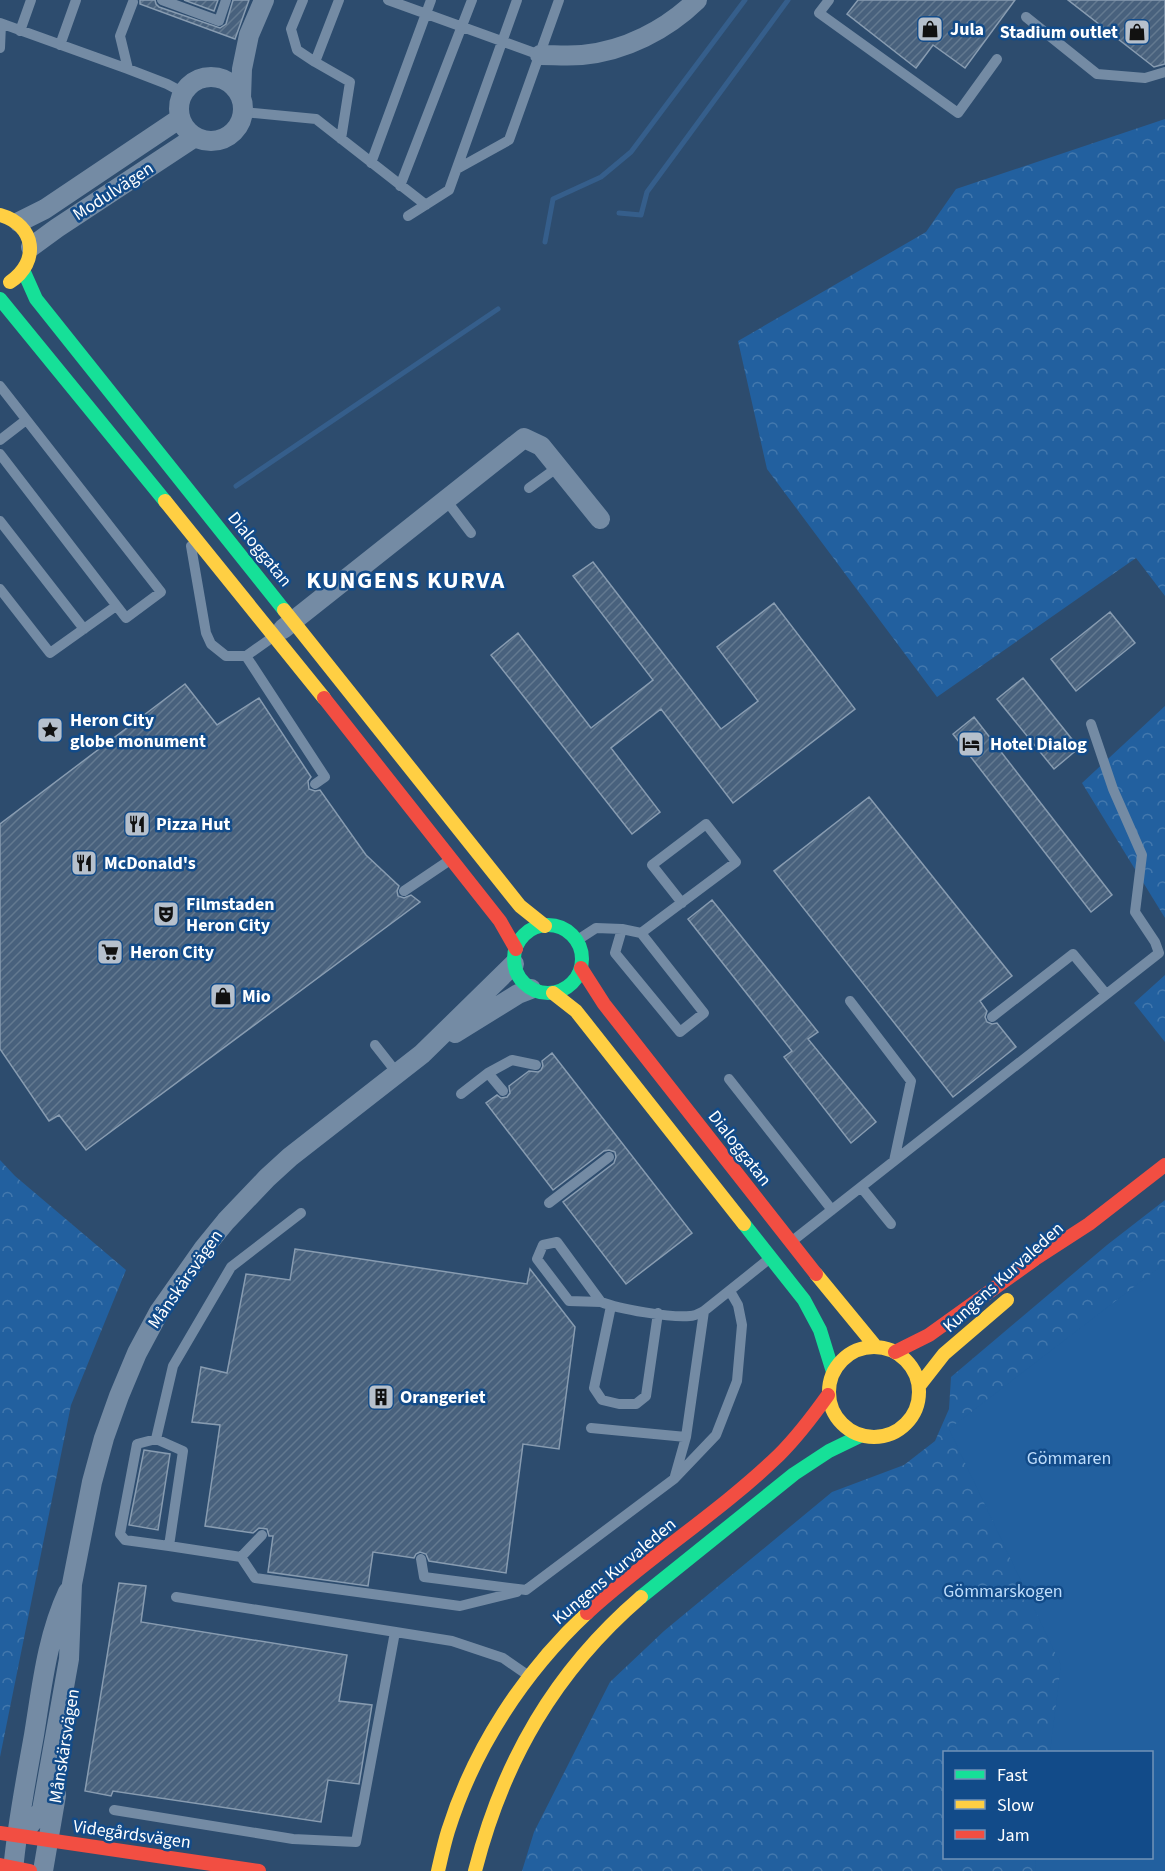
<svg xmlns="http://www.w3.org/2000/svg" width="1165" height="1871" font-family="'Source Sans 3',sans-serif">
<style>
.forest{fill:url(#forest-crowns);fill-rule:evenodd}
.park{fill:#22609f}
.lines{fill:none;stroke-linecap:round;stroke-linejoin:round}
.stream{stroke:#355e8b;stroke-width:5}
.building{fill:url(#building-hatch);stroke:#889cb1;stroke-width:1.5}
.lane{stroke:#748ba4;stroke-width:10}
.street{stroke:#748ba4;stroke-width:20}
.fast{stroke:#16e098;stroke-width:14}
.slow{stroke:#ffcf43;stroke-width:14}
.jam{stroke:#f24e42;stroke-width:14}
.labels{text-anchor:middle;stroke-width:5;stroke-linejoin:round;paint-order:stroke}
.poi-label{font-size:18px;font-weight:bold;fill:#fff;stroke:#124b89;text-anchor:start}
.street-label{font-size:18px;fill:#fff;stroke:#124b89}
.park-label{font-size:18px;fill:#beddfc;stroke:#124b89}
.district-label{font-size:24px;font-weight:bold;letter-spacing:1.5px;fill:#fff;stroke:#124b89}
</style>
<defs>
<pattern id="forest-crowns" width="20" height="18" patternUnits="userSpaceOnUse" patternTransform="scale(1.5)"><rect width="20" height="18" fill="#22609f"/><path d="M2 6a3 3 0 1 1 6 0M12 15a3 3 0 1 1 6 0" fill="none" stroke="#4378ad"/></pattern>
<pattern id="building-hatch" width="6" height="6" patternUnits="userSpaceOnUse" patternTransform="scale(1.5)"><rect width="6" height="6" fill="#48617d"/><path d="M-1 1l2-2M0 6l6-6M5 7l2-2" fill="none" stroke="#637990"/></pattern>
</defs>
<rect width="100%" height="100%" fill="#2d4c6e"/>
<!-- forest -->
<path class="forest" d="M1165,119V596L1136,558L937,697L767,469L738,341L926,232L956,189Z
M1165,706V918L1082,783Z
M1165,975V1042L1134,1003Z
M0,1160L15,1176L126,1270L71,1405L0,1757Z
M1165,1200V1871H522L534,1832L610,1682L664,1631L832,1492L904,1465L935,1441L949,1409L951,1377L1107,1245ZM944,1752H1152V1858H944Z"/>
<!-- park -->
<path class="park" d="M1165,1263V1871H1035L1036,1858H1152V1752H1050L1061,1665L949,1429Z"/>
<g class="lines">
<!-- stream -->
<path class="stream" d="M619,213L641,215L647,192L788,0
M545,242L553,199L601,177L631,152L745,0
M236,486L498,309"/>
</g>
<!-- building -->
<path class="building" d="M140,0H155L156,4L159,7L220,28L226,24L233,0H249L235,39L140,4Z
M184,0H218L214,11Z
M858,0H1015L965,68L933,45L916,68L847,14Z
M1068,0H1165V64L1154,67Z
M593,562L721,729L758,701L717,647L774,603L855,709L733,803L661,709L611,748L660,812L632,834L491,655L518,633L591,728L653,680L573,576Z
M1110,612L1135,643L1076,691L1051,659Z
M1023,678L1079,748L1054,769L997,699Z
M185,684L217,725L259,698L311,777L308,781L309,789L315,791L320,790L366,855L399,886L397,891L398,896L404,898L411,895L420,902L86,1150L59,1115L49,1121L0,1049V824Z
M974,717L1112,895L1091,912L953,734Z
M869,797L1012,976L980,1001L987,1011L985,1017L987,1022L992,1024L997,1023L1016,1047L953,1097L774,871Z
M712,900L818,1032L808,1039L876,1122L851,1143L784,1057L792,1051L688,919Z
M552,1053L692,1233L626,1284L563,1202L614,1163L616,1157L615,1152L609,1150L604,1151L553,1190L486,1103L497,1095L501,1098L507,1097L510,1093L509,1086L529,1071L538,1072L541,1070L543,1066L542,1061Z
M295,1249L527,1284L530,1269L575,1327L559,1449L523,1444L506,1573L429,1561L426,1554L420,1552L416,1554L414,1558L373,1552L368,1586L268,1572L273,1536H269L267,1529L259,1528L253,1533L205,1526L220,1425L192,1422L201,1367L227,1373L246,1274L290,1280Z
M144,1450L170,1454L158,1530L129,1525Z
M119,1583L146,1586L141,1622L347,1655L339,1701L372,1705L359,1784L328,1780L321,1822L113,1791L111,1796L85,1791Z"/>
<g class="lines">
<!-- lane -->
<path class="lane" d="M162,0L219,21L226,0
M303,0L291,29L297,50L315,62L350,82L341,139
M388,0L540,55
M829,0L819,13L958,113L997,59
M1026,17L1097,74L1145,78L1165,72
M0,23L128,69L167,84L182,92
M20,31L31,0
M60,45L76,0
M0,48L1,24
M315,62L339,0
M128,69L120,36L133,2
M243,112L316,119L426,205
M371,163L431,0
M457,169L509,140L559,0
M400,186L472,0
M408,216L449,190L517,0
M0,386L161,592L126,618L0,454
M0,440L26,420
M529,488L558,467
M446,500L471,533
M0,521L84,629
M191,546L206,633L211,644L226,656H246
M0,589L50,653L116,606
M273,637L246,656L325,777L315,784
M404,891L450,860
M622,929L615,953L680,1032L704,1013L641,933
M576,941L596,928L622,929L641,933L736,862L706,824L652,865L682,903
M850,1001L911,1081L894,1161
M992,1017L1073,954L1106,994
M375,1045L397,1073
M488,1073L503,1091
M729,1079L832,1210
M461,1094L488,1073L512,1060L536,1065
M861,1187L891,1224
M549,1203L609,1157
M791,1242L1159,953L1155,942L1135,912L1142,855L1113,789L1091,724
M601,1302L569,1301L537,1259L543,1245L557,1242L601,1302C619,1309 671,1318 690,1316C695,1316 700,1313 704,1311L769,1259
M611,1306L594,1388L602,1400L619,1404H636L646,1396L658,1313
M591,1428L686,1437L704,1311
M156,1439L137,1444L120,1534L125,1540L169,1546
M675,1476L686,1437
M262,1535L241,1557L169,1546L183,1451L156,1439L173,1366L231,1267L301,1213
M241,1557L255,1578L460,1606L517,1592
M421,1559L424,1577L526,1590L674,1479L716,1435L737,1381L742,1325L738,1305L730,1291
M176,1597L452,1641L503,1658L529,1676
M114,1810L293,1839L356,1842L395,1632"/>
<!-- street -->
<path class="street" d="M540,55C554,55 568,56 582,55C625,51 666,30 697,0
M179 109a32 32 0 1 1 64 0a32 32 0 1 1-64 0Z
M241,98L242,69L249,35L264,0
M19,222L45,209L179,119
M31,247L57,228L195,137
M283,629L524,438L541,446L600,519
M455,1033L518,994L531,989
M16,1836L28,1827L42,1810L69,1659L72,1584L92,1482L104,1438L119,1396L137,1353L159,1312L204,1248L226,1221L267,1178L290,1157L422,1054L514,964
M13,1871C17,1825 26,1780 34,1735C42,1686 47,1637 68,1592
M43,1871L56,1795"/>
<!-- fast -->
<path class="fast" d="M24,272L36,299L284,610
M0,299L165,501
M514 959a34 34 0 1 1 68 0a34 34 0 1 1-68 0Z
M744,1224L804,1300L820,1330L833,1372
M641,1597L794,1474L829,1451L860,1436"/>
<!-- slow -->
<path class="slow" d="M0,215C36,225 40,262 10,282
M165,501L324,698
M284,610L520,906L545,926
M553,993L576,1011L744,1224
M816,1274L876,1347
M829 1392a45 45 0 1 1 90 0a45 45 0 1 1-90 0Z
M919,1386L944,1354L1007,1300
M438,1871C441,1858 444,1844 448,1831C474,1748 524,1672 587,1613
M475,1871C503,1761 555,1671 641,1597"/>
<!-- jam -->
<path class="jam" d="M324,698L500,921L516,949
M581,968L604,1004L816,1274
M895,1352L929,1335L1035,1259L1089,1224L1165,1165
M587,1613C648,1557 719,1513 779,1455C797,1437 813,1416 828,1395
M0,1833L259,1871
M0,1865L30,1871"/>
</g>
<!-- icons -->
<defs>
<symbol id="shop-square" viewBox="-11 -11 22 22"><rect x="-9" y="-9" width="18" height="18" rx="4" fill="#b6c0cc" stroke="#124b89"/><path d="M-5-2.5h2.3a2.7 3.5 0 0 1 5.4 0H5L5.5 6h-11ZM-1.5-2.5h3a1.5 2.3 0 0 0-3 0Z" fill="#111"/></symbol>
<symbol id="sight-square" viewBox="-11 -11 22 22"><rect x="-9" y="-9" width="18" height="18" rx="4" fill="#b6c0cc" stroke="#124b89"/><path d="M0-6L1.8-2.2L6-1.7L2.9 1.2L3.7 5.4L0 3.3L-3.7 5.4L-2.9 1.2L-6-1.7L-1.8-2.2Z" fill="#111"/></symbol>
<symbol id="hotel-square" viewBox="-11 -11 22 22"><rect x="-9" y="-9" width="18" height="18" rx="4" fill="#b6c0cc" stroke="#124b89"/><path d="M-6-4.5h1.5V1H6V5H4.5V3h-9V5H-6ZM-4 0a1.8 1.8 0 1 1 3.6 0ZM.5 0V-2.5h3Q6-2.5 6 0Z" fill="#111"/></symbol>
<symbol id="restaurant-square" viewBox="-11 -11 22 22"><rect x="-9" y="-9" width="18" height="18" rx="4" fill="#b6c0cc" stroke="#124b89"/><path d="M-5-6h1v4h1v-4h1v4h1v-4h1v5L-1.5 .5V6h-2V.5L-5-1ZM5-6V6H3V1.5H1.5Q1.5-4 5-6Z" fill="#111"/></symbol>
<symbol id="theatre-square" viewBox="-11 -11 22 22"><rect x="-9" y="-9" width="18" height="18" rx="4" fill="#b6c0cc" stroke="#124b89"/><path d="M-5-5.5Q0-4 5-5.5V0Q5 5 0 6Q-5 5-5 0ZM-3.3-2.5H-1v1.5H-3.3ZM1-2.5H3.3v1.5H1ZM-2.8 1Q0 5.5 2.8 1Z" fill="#111"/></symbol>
<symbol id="supermarket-square" viewBox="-11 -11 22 22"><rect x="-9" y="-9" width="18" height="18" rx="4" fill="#b6c0cc" stroke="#124b89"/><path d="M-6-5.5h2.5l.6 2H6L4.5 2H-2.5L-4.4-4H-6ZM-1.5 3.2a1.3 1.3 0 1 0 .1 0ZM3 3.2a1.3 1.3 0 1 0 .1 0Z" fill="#111"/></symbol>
<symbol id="building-square" viewBox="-11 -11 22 22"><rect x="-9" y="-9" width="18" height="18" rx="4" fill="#b6c0cc" stroke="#124b89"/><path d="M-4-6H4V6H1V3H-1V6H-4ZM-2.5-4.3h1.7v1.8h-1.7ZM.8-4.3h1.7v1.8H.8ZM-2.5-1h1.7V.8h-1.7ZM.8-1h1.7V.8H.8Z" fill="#111"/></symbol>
</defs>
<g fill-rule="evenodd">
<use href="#shop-square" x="915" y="14" width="30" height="30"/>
<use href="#shop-square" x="1122" y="17" width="30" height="30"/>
<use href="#sight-square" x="35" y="715" width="30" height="30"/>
<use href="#hotel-square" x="956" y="729" width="30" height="30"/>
<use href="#restaurant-square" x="122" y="809" width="30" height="30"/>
<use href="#restaurant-square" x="69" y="848" width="30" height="30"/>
<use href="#theatre-square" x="151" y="899" width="30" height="30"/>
<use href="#supermarket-square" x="95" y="937" width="30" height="30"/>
<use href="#shop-square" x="208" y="981" width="30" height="30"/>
<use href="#building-square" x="366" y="1382" width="30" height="30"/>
</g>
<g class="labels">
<!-- poi labels -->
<g class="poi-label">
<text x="950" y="35">Jula</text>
<text x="1118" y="38" text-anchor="end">Stadium outlet</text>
<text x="70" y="726">Heron City<tspan x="70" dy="21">globe monument</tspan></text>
<text x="990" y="750">Hotel Dialog</text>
<text x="156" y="830">Pizza Hut</text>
<text x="104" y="869">McDonald's</text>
<text x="186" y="910">Filmstaden<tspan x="186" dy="21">Heron City</tspan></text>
<text x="130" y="958">Heron City</text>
<text x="242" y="1002">Mio</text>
<text x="400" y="1403">Orangeriet</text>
</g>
<!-- street labels -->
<g class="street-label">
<text transform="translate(113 191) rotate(-33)" y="6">Modulvägen</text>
<text transform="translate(260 549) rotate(51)" y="6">Dialoggatan</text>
<text transform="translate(740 1148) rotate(52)" y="6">Dialoggatan</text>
<text transform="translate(1003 1277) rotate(-42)" y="6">Kungens Kurvaleden</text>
<text transform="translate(185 1279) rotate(-55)" y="6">Månskärsvägen</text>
<text transform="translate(614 1571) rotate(-40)" y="6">Kungens Kurvaleden</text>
<text transform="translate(64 1746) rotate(-81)" y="6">Månskärsvägen</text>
<text transform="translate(132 1834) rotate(8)" y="6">Videgårdsvägen</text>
</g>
<!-- park labels -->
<g class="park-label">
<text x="1069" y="1464">Gömmaren</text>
<text x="1003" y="1597">Gömmarskogen</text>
</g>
<!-- district labels -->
<g class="district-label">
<text x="406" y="588">KUNGENS KURVA</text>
</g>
</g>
<!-- legend -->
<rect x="943" y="1751" width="210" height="108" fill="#124b89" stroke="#7193b8" stroke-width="1.5"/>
<rect x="955" y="1770" width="30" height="9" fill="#16e098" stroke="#7193b8" stroke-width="1.5"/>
<text x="997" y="1781" font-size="18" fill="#ffffff">Fast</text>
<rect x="955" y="1800" width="30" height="9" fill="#ffcf43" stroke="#7193b8" stroke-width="1.5"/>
<text x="997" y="1811" font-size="18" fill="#ffffff">Slow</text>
<rect x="955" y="1830" width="30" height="9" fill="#f24e42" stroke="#7193b8" stroke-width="1.5"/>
<text x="997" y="1841" font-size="18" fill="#ffffff">Jam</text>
</svg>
